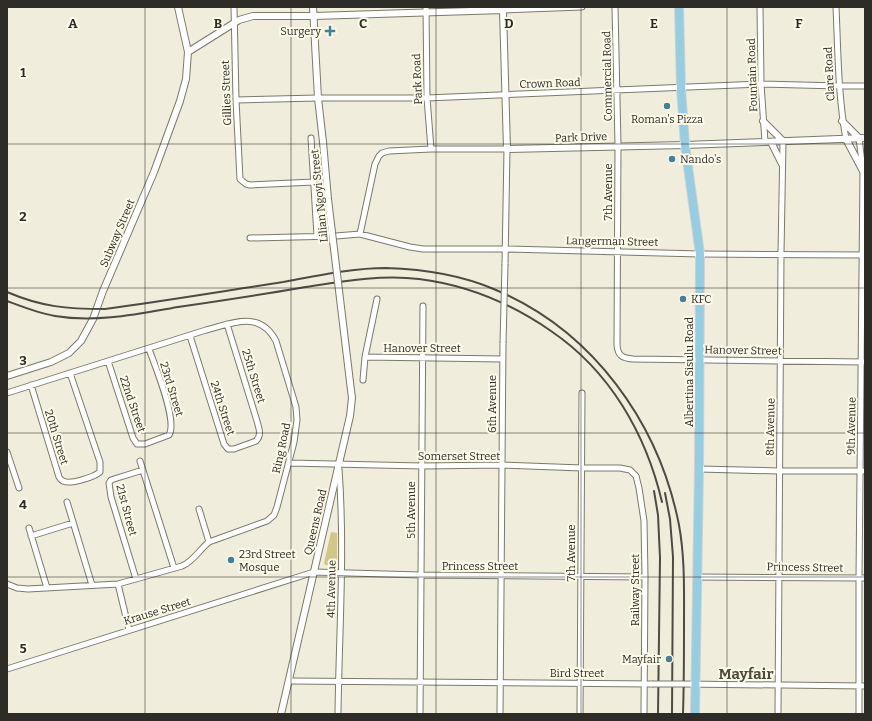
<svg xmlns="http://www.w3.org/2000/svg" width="872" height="721" font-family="Bitter,serif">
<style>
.green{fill:#d2c687}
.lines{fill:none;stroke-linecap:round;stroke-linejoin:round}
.minor-casing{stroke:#7c796a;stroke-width:7}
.tertiary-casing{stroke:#7c796a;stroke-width:8}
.primary-casing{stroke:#d1d1cf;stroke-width:10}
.minor{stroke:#fff;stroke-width:5}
.tertiary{stroke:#fff;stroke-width:6}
.primary{stroke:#95cde2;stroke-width:8}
.rail{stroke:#4d4b44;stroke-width:2}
.minor-bridge-casing{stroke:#7c796a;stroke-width:7;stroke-linecap:butt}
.tertiary-bridge-casing{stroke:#7c796a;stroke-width:8;stroke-linecap:butt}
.minor-bridge{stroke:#fff;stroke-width:5}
.tertiary-bridge{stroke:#fff;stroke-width:6}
.grid{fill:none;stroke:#2d2c26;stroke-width:1;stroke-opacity:0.55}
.poi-dot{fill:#438197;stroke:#fdfaea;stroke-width:1.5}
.labels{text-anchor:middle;stroke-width:4;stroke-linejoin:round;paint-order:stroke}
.poi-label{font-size:11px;fill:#2d2c26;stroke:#fdfaea;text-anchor:start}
.street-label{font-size:11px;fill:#2d2c26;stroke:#fdfaea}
.district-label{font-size:15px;font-weight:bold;fill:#4e4b3d;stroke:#fdfaea}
.grid-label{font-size:13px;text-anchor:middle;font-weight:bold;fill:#2d2c26;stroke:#fdfaea;stroke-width:4;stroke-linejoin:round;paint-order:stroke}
</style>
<rect width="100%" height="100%" fill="#f0eddc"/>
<!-- green -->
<path class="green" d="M331,532L337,533V565H325L324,563Z"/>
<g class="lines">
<defs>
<path id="minor" d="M234,7L236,100L240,179L246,184L250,185L314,182
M426,7L427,98L431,149
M503,7V10L582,7
M615,7L618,145L617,345C618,356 622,358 633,359L865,362
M760,7L761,84L765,142
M836,7C838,51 838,96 846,139
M236,100L318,98H427L761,84L839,86H865
M311,138L317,236
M859,138L863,171L859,578V714
M360,234L375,164L379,156L382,153L389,151L431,149H507L505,264
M250,238L336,236L360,234L410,247L423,249H505L700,254L865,255
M190,336L224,444L228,449H234L256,441C262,435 259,429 257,421L227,324
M365,357L503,359
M108,361L133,438L137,444H145L169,435C178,421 155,366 149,349
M363,380L365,357L377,299
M31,385L59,477C60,479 61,480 63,481C70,485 94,477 100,472V462L70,373
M7,393L206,330C233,323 260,310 276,341L296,407L297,420L294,442L277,507L274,515L267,521L209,542C199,550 194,561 182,566L118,584L28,589L17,588L7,584
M7,452L19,488
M140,461L174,568
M289,463L422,466L502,465L582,468H620L630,470L636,476L639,488L644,521L645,577L644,714
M699,469L779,471H865
M67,502L92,585
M199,509L209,542
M29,528L47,588
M31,536L73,523
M697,577L865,578
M136,579L111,497L109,483L111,480L114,479L143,470
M118,584L129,630
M7,669L314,572L421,575L645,577
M289,681L652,684
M684,684L865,686
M338,714C339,632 345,551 339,469
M420,714L423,306
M500,714L503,343
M580,714L582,393
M778,714L781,253L783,141"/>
<path id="tertiary" d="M313,7L318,98L323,142
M188,52L239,20L253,16H314L503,10L507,149L685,145L865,138
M763,121L783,141
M842,121L859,138
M846,139L863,171
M771,142L782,164
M7,376L51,362L69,353L81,341L93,319L103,291L154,172L180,101L186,79L188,52L178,7
M281,714L350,416L352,398L350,382"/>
<path id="primary" d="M679,7L681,88L685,145L700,254L699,469L695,714"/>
</defs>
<!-- minor casing -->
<use href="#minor" class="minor-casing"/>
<!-- tertiary casing -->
<use href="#tertiary" class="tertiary-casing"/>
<!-- primary casing -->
<use href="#primary" class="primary-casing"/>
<!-- minor -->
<use href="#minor" class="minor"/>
<!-- tertiary -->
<use href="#tertiary" class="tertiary"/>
<!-- primary -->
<use href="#primary" class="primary"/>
<!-- rail -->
<path class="rail" d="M7,292C42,307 67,309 105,309C164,301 224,291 283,282C316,276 352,268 386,268C422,269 462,275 496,290C593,331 659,423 679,525C685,558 684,591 684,624C684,654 684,684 683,714
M7,301C23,307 38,313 55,316C96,323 138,314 178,307C219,301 259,295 300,288C339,282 380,274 419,279C467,285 512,304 551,331C610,371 646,434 662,502
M654,491L658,515L660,558L658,714
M665,493L670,519L673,557L672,714"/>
<defs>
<path id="minor-bridge" d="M503,343L505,264
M652,684H684"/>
<path id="tertiary-bridge" d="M323,142L328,199L350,382"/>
</defs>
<!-- minor-bridge casing -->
<use href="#minor-bridge" class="minor-bridge-casing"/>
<!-- tertiary-bridge casing -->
<use href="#tertiary-bridge" class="tertiary-bridge-casing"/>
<!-- minor-bridge -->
<use href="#minor-bridge" class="minor-bridge"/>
<!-- tertiary-bridge -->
<use href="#tertiary-bridge" class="tertiary-bridge"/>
</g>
<!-- grid -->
<path class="grid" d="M145,7V714M291,7V714M436,7V714M581,7V714M727,7V714M7,144H865M7,288H865M7,433H865M7,577H865"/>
<!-- markers -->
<g class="poi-dot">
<path d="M328 25h4v4h4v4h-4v4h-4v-4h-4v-4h4z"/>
<circle cx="667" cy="106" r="4"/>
<circle cx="672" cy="159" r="4"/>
<circle cx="683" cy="299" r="4"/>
<circle cx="231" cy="560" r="4"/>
<circle cx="669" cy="659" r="4"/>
</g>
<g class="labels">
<!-- poi labels -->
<g class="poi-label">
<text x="321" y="35" text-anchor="end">Surgery</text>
<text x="667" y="123" text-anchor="middle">Roman's Pizza</text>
<text x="680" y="163">Nando's</text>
<text x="691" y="303">KFC</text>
<text x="239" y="558">23rd Street<tspan x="239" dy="13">Mosque</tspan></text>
<text x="661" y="663" text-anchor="end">Mayfair</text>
</g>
<!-- street labels -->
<g class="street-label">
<text transform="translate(829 74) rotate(-93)" y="4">Clare Road</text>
<text transform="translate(752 75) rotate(-92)" y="4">Fountain Road</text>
<text transform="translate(607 76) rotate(-91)" y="4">Commercial Road</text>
<text transform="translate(417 79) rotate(-92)" y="4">Park Road</text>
<text transform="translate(550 83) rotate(-2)" y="4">Crown Road</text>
<text transform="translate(226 93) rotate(-92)" y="4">Gillies Street</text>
<text transform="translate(581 137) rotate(-2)" y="4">Park Drive</text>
<text transform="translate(608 192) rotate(-90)" y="4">7th Avenue</text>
<text transform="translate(319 196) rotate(-96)" y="4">Lilian Ngoyi Street</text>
<text transform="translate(117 233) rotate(-67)" y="4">Subway Street</text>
<text transform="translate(612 241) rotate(1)" y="4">Langerman Street</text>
<text x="422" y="352">Hanover Street</text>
<text transform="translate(743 350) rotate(1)" y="4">Hanover Street</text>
<text transform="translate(689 372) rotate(-90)" y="4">Albertina Sisulu Road</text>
<text transform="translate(254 376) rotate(73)" y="4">25th Street</text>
<text transform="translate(172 389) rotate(73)" y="4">23rd Street</text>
<text transform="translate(133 404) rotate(71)" y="4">22nd Street</text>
<text transform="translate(492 404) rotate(-90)" y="4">6th Avenue</text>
<text transform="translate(223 408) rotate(72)" y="4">24th Street</text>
<text transform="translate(851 426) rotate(-89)" y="4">9th Avenue</text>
<text transform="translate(770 427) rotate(-89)" y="4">8th Avenue</text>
<text transform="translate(57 437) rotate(73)" y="4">20th Street</text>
<text transform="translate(281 448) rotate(-78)" y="4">Ring Road</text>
<text x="459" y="460">Somerset Street</text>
<text transform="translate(127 510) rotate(75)" y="4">21st Street</text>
<text transform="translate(411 510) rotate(-90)" y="4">5th Avenue</text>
<text transform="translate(315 522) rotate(-77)" y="4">Queens Road</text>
<text transform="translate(571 553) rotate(-90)" y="4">7th Avenue</text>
<text x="480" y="570">Princess Street</text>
<text transform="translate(805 567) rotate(1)" y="4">Princess Street</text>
<text transform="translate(331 589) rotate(-89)" y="4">4th Avenue</text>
<text transform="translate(635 590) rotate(-90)" y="4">Railway Street</text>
<text transform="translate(157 611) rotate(-17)" y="4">Krause Street</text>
<text x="577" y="677">Bird Street</text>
</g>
<!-- district labels -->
<g class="district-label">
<text x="746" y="679">Mayfair</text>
</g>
</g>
<g class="grid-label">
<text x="73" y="28">A</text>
<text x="218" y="28">B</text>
<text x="363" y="28">C</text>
<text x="509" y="28">D</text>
<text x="654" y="28">E</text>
<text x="799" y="28">F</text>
<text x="23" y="77">1</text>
<text x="23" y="221">2</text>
<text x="23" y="365">3</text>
<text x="23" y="509">4</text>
<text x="23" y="653">5</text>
</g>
<!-- border -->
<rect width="872" height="721" fill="none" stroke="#2d2c26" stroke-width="16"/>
</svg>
